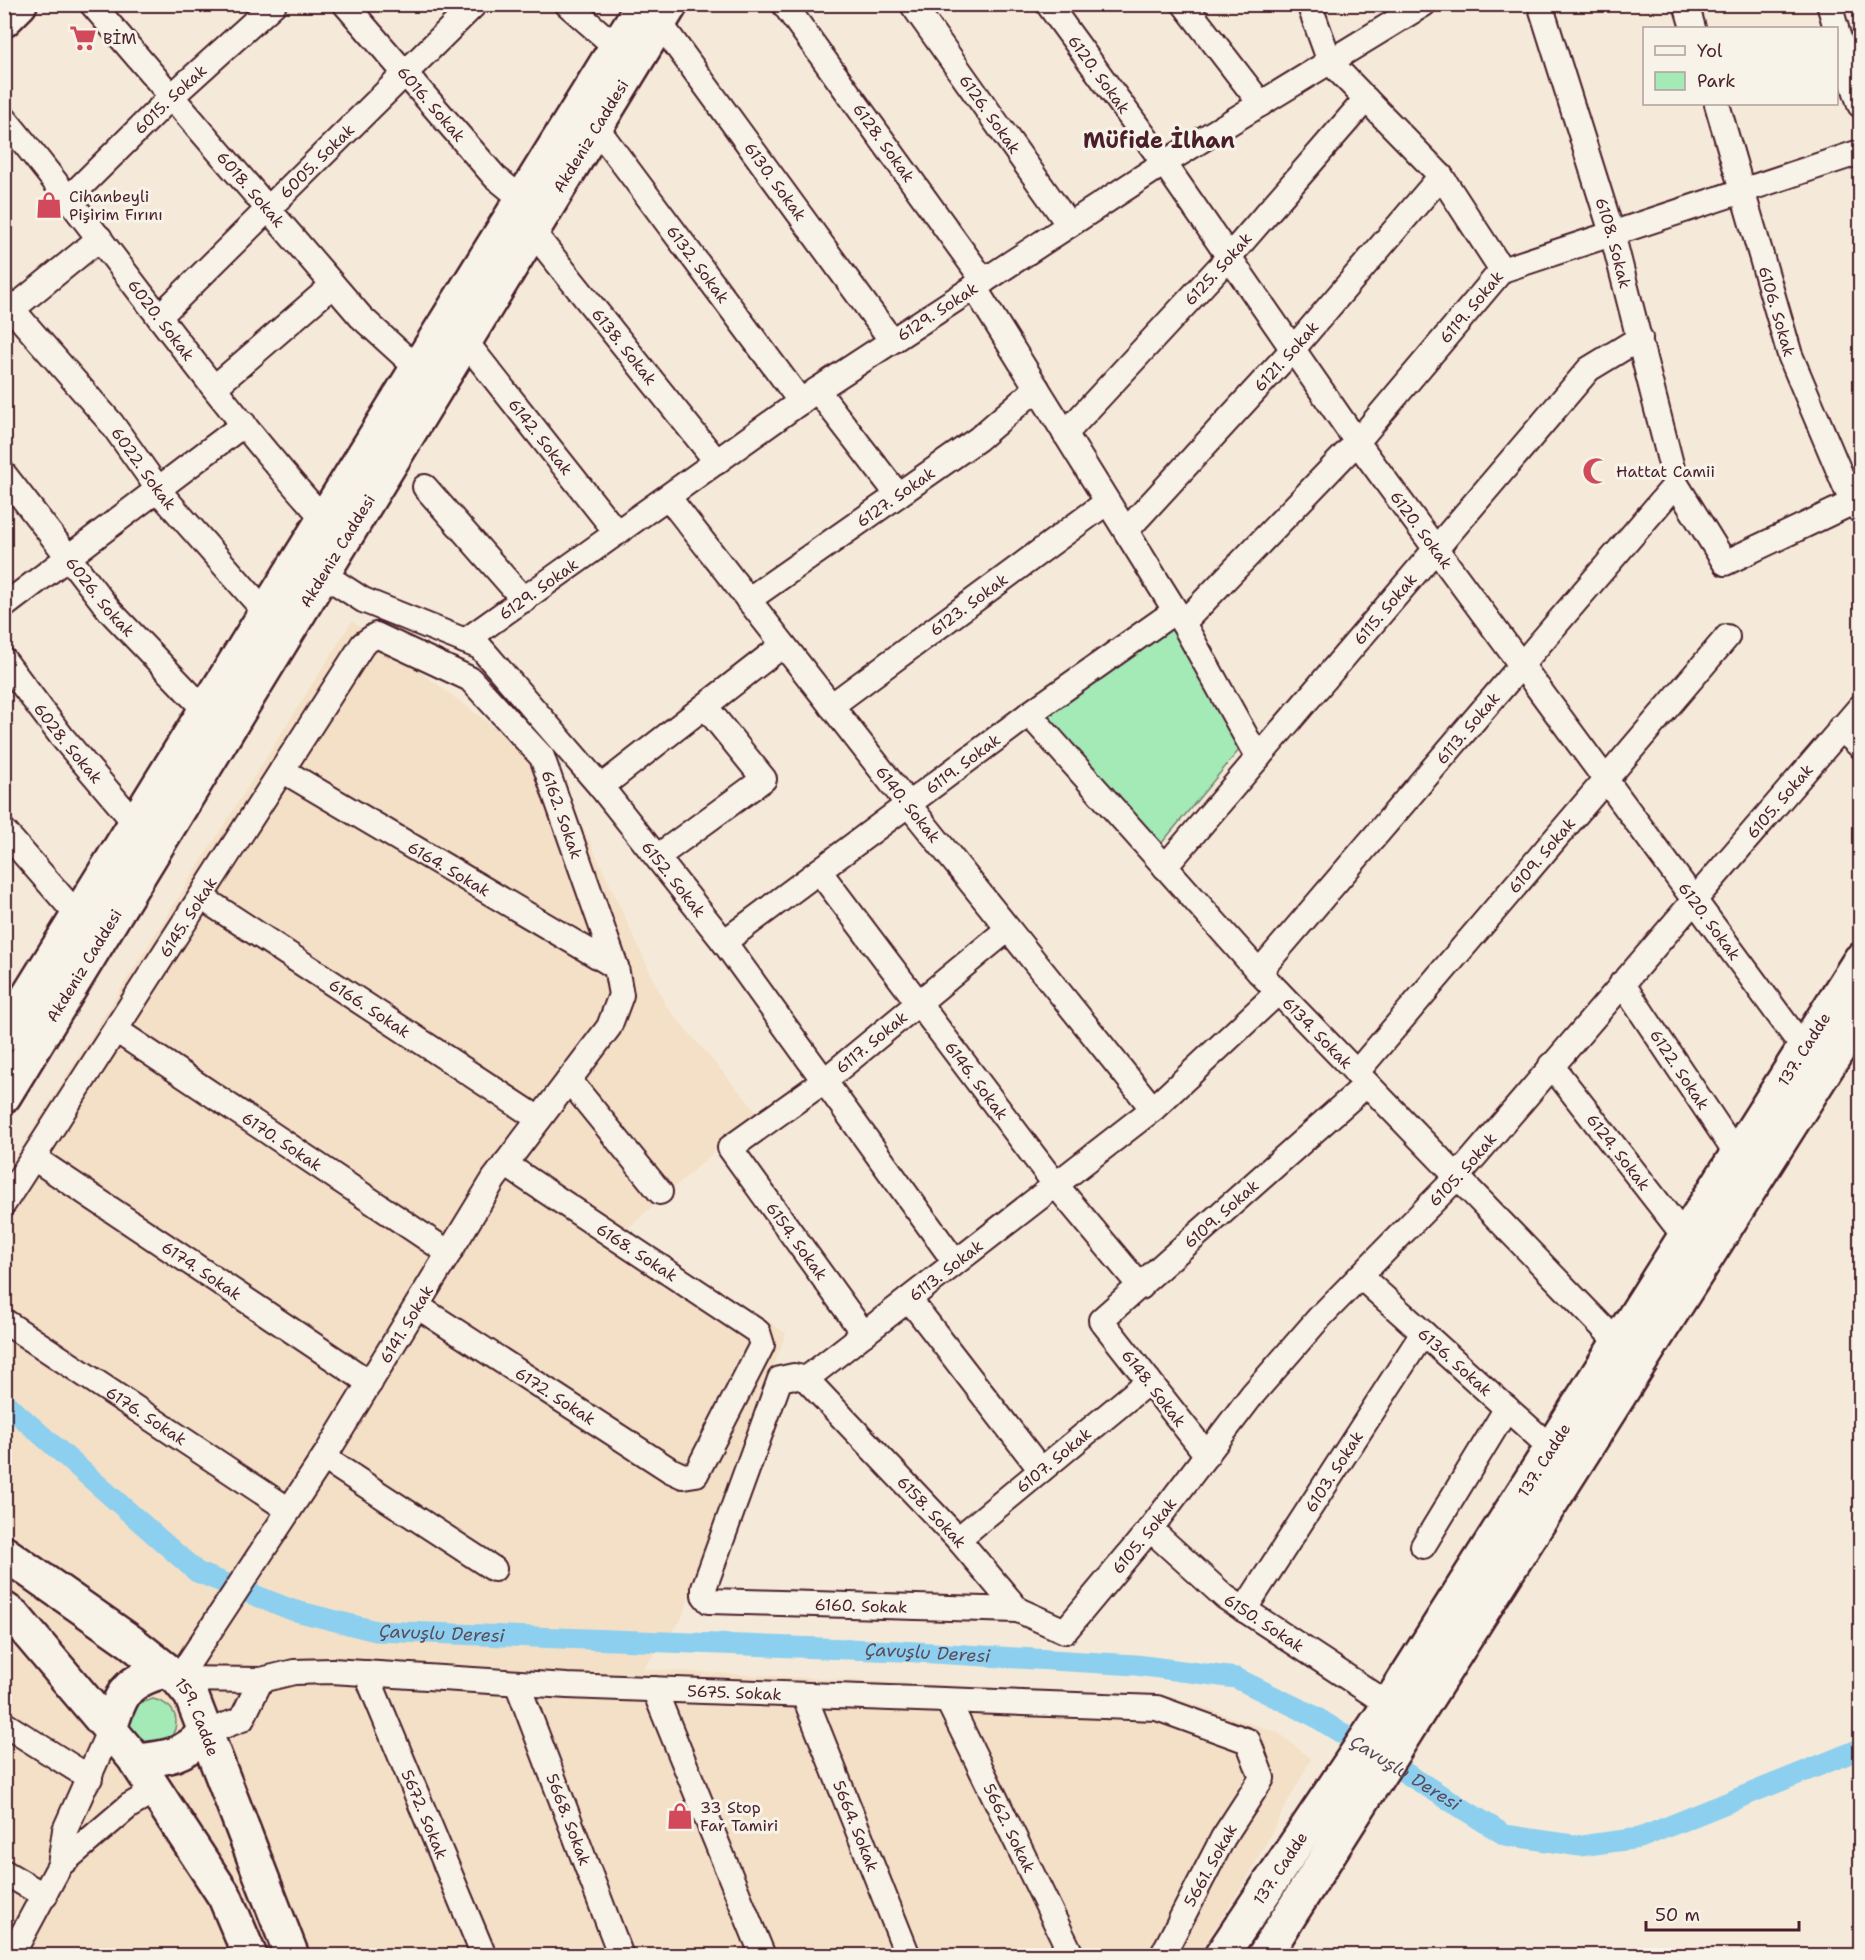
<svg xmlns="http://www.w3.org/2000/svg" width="1865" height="1960" font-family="'Shantell Sans',sans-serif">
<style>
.built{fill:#f3e0c7}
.green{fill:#a3eab7;stroke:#768471;stroke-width:1.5}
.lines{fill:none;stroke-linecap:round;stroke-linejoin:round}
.canal{stroke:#8dcfee;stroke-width:21}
.street-casing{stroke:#4a1f2b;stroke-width:28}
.secondary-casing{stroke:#4a1f2b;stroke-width:38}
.street{stroke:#f7f3e8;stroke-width:24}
.secondary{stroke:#f7f3e8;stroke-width:33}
.labels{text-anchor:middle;stroke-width:6;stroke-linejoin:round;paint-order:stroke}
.poi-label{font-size:16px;fill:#4a1f2b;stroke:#f7f3e8;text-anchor:start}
.street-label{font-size:16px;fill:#4a1f2b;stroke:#f7f3e8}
.water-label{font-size:18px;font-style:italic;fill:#5b4b5c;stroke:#f7f3e8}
.district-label{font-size:22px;font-weight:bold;fill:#4a1f2b;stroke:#f7f3e8}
</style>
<rect width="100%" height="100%" fill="#f5ead9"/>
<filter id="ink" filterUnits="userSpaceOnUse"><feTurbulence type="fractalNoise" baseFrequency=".0167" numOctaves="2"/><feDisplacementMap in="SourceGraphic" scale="12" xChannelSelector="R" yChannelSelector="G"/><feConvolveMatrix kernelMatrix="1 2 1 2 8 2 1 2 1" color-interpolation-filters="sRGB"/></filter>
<g filter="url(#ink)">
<!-- built -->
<path class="built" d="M352,621L559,775L666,1006L758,1113L626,1230L786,1333L681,1620L643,1669L1174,1697L1279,1733L1311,1759L1247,1879L1198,1955H5L4,1175Z"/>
<!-- green -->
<path class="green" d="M1169,625L1240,749L1160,845L1040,715Z
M153,1699C183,1707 181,1730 162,1748L131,1742L125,1718L136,1704Z"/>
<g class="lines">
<!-- canal -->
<path class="canal" id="s1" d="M4,1402L197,1572L292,1610L376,1631L900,1651L1136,1665L1236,1678L1314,1716L1505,1835L1580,1846L1640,1838L1860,1749"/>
<defs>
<g id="street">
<path id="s2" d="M92,4L361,317L417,368"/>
<path id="s3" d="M345,4L495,177L522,199"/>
<path d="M567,4L616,47"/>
<path id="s4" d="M784,4L984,281"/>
<path id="s5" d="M912,4L1069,225"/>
<path id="s6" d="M1048,4L1164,163L1357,442L1804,1049"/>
<path d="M1184,4L1261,104"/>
<path d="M1309,4L1330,62L1441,176L1502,270"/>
<path id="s7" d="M1540,4L1612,233L1676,484L1725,563L1860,499"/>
<path d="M1686,4L1693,28"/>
<path d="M1829,4L1836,28"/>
<path id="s8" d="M660,23L892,341"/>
<path d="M1836,29L1860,105"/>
<path id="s9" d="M1717,104L1790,355L1852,502L1860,511"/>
<path id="s10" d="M4,118C113,250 209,392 324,519"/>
<path id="s11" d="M596,127L801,402"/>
<path id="s12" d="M70,197L171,97L274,4"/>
<path id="s13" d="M532,231L717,462"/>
<path d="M974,287L1183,623L1258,758"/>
<path id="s14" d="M4,300L112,424L164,497L275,623"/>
<path d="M4,316L100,238"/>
<path id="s15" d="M159,317L475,4"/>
<path id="s16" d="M465,341L617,533"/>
<path d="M215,387L333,285"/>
<path d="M817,390L898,495"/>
<path id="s17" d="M1065,434L1229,257L1366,99"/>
<path id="s18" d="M4,474L110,611L205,710"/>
<path d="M425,487L524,600"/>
<path id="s19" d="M668,497L908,804L1153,1109"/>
<path id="s20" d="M1126,531L1293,349L1441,176"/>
<path id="s21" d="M323,574L363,600L480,647L601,787L724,942L955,1262"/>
<path id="s22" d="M748,600L978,439L1037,388"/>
<path d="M4,606L244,424"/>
<path id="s23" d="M1183,623L1357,442L1502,270L1860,152"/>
<path id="s24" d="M465,641L817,390L1164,163L1424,4"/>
<path id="s25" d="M4,660L62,737L135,823"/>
<path id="s26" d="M831,706L1107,502"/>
<path id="s27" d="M1029,714L1259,972L1618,1343"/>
<path d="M1840,728L1860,746"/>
<path id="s28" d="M282,770L616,967"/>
<path d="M601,787L783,645"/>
<path d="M4,831L78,916"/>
<path d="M657,857L764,779L705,706"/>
<path id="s29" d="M1165,867L1589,369L1640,338"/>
<path id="s30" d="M819,871L1055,1184L1141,1287"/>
<path id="s31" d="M201,897L539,1119"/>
<path id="s32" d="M724,942L1029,714L1175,611"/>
<path id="s33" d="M1259,972L1676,484"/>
<path id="s34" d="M1622,983L1737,1155"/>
<path id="s35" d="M116,1030L449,1253"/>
<path id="s36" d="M1551,1065L1685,1237"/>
<path id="s37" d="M1356,1073L1727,637"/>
<path d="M569,1080L660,1192"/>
<path id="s38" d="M34,1158L370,1383"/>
<path id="s39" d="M4,1203L363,644L376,635L470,679L542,757L616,967L621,995L609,1027L494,1179L328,1451L178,1679"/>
<path id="s40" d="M1360,1276L1551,1448"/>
<path d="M909,1299L1041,1470"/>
<path id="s41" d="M417,1306L670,1470L683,1476L696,1474L762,1345L758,1332L505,1164"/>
<path id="s42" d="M4,1321L289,1510"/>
<path id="s43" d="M864,1334L730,1148L824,1081L1008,929"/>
<path id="s44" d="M806,1379L958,1539L1018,1610L1065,1631L1150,1529L1252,1395L1319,1318L1457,1177L1860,707"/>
<path id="s45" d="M806,1379L1153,1109L1278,992"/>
<path id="s46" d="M806,1379L794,1376L780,1379L704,1588V1595L709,1601L1018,1610"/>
<path id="s47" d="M1207,1455L1101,1320L1367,1084"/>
<path d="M324,1458L494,1569"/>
<path id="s48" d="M1150,1529L1225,1597L1388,1704"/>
<path id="s49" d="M958,1539L1149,1381"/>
<path d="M1423,1546L1507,1408"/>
<path id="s50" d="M1244,1610L1423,1333"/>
<path id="s51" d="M366,1673L484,1956"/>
<path id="s52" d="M178,1679L261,1680L294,1672L332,1671L567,1686L1157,1708L1248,1741L1262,1778L1223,1838L1162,1956"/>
<path id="s53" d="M517,1683L621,1956"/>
<path d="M654,1689L763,1956"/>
<path id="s54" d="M804,1695L908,1956"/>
<path id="s55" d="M948,1701L1072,1956"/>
<path d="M4,1724L90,1778"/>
<path d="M205,1733L242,1719L261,1680"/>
<path d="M60,1865L129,1806L155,1791"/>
<path d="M4,1872L45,1896"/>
<path d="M11,1956L60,1865L65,1830L110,1729"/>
</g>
<g id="secondary">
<path d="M4,20L20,4"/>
<path d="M4,1035L643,4"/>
<path id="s56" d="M4,1096L671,4"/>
<path id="s57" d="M4,1553L131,1642L178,1679L191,1695L292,1956"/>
<path d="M4,1609L14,1616L134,1758L225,1897L250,1956"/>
<path d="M110,1729C121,1692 126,1682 164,1671"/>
<path d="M136,1761C167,1758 183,1756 205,1733"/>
<path id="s58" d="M1221,1956L1381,1717L1860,960"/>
<path d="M1264,1956L1860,1015"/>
</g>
</defs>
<!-- street casing -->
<use href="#street" class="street-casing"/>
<!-- secondary casing -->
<use href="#secondary" class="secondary-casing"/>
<!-- street -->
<use href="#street" class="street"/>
<!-- secondary -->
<use href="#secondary" class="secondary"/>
</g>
</g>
<!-- icons -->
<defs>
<symbol id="supermarket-bare" viewBox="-9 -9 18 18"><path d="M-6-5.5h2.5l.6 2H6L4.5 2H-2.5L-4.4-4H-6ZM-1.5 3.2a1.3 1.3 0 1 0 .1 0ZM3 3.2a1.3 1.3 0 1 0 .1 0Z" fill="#d1495b" stroke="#f7f3e8" stroke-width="2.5" paint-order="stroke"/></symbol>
<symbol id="shop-bare" viewBox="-9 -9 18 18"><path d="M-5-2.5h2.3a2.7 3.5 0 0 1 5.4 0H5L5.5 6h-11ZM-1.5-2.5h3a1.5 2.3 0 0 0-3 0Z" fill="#d1495b" stroke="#f7f3e8" stroke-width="2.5" paint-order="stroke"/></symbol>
<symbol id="mosque-bare" viewBox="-9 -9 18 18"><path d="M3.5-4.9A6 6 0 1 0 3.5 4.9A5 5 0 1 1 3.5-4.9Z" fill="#d1495b" stroke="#f7f3e8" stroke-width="2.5" paint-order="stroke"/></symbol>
</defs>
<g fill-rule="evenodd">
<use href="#supermarket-bare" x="64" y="19" width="38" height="38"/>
<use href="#shop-bare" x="30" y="186" width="38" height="38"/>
<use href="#mosque-bare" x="1577" y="452" width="38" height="38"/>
<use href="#shop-bare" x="661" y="1797" width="38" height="38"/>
</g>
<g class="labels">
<!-- poi labels -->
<g class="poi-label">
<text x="103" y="44">BİM</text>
<text x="69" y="202">Cihanbeyli<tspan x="69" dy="18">Pişirim Fırını</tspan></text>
<text x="1616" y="477">Hattat Camii</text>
<text x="700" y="1813">33 Stop<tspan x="700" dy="18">Far Tamiri</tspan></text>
</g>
<!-- street labels -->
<g class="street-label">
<text dy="6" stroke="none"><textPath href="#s6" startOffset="87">6120. Sokak</textPath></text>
<text dy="6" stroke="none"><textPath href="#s12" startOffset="140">6015. Sokak</textPath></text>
<text dy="6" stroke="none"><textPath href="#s3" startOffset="132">6016. Sokak</textPath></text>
<text dy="6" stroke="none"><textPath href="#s5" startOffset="135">6126. Sokak</textPath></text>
<text dy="6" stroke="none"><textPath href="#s56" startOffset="1125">Akdeniz Caddesi</textPath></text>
<text dy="6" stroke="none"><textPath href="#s4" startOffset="171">6128. Sokak</textPath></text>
<text dy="6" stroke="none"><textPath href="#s15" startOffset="222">6005. Sokak</textPath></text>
<text dy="6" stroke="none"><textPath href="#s8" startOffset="196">6130. Sokak</textPath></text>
<text dy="6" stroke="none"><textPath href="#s2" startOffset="244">6018. Sokak</textPath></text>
<text dy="6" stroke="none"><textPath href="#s7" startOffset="250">6108. Sokak</textPath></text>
<text dy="6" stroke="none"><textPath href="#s11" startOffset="171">6132. Sokak</textPath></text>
<text dy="6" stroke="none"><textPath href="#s17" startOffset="225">6125. Sokak</textPath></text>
<text dy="6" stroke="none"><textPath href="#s23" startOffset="428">6119. Sokak</textPath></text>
<text dy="6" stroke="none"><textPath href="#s24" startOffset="576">6129. Sokak</textPath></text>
<text dy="6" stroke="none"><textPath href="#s9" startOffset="216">6106. Sokak</textPath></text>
<text dy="6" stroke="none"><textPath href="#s10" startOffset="256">6020. Sokak</textPath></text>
<text dy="6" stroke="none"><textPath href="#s13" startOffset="148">6138. Sokak</textPath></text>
<text dy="6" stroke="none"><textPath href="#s20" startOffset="237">6121. Sokak</textPath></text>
<text dy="6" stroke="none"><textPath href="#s16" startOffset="122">6142. Sokak</textPath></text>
<text dy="6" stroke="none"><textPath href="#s14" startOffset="219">6022. Sokak</textPath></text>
<text dy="6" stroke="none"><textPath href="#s22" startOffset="180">6127. Sokak</textPath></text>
<text dy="6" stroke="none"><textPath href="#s6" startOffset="645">6120. Sokak</textPath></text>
<text dy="6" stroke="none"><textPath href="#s56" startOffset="639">Akdeniz Caddesi</textPath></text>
<text dy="6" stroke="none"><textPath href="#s24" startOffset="90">6129. Sokak</textPath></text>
<text dy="6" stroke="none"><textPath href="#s18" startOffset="156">6026. Sokak</textPath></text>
<text dy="6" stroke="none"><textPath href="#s26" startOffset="171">6123. Sokak</textPath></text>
<text dy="6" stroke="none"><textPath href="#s29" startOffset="339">6115. Sokak</textPath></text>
<text dy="6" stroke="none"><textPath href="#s33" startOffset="321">6113. Sokak</textPath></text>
<text dy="6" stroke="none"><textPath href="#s25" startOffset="105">6028. Sokak</textPath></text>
<text dy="6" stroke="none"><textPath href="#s32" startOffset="298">6119. Sokak</textPath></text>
<text dy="6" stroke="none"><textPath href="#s44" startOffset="1461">6105. Sokak</textPath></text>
<text dy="6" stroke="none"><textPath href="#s19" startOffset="390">6140. Sokak</textPath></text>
<text dy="6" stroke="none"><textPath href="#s39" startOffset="951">6162. Sokak</textPath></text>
<text dy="6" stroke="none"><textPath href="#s37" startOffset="286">6109. Sokak</textPath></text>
<text dy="6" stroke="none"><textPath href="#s28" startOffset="194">6164. Sokak</textPath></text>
<text dy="6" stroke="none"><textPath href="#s21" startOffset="476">6152. Sokak</textPath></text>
<text dy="6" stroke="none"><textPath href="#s39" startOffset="340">6145. Sokak</textPath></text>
<text dy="6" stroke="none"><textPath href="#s6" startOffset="1131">6120. Sokak</textPath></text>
<text dy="6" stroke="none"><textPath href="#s56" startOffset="153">Akdeniz Caddesi</textPath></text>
<text dy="6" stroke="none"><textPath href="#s31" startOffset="202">6166. Sokak</textPath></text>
<text dy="6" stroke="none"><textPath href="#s27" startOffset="430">6134. Sokak</textPath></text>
<text dy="6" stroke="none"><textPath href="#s43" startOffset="406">6117. Sokak</textPath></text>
<text dy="6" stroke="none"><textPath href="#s58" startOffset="1078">137. Cadde</textPath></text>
<text dy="6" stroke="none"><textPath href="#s34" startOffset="104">6122. Sokak</textPath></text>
<text dy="6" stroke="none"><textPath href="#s30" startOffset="262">6146. Sokak</textPath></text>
<text dy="6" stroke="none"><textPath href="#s35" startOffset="200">6170. Sokak</textPath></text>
<text dy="6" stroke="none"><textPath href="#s36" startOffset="110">6124. Sokak</textPath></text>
<text dy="6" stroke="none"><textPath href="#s44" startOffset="975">6105. Sokak</textPath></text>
<text dy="6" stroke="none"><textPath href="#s47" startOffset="332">6109. Sokak</textPath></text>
<text transform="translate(797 1241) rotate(54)" y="6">6154. Sokak</text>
<text transform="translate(637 1252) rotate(33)" y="6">6168. Sokak</text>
<text dy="6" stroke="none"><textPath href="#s38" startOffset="202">6174. Sokak</textPath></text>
<text dy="6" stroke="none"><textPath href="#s45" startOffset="177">6113. Sokak</textPath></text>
<text transform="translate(406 1324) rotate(-59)" y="6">6141. Sokak</text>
<text dy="6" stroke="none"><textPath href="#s40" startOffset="128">6136. Sokak</textPath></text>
<text transform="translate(1154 1388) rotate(52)" y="6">6148. Sokak</text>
<text dy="6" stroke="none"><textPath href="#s41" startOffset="165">6172. Sokak</textPath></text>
<text dy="6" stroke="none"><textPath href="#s42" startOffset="171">6176. Sokak</textPath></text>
<text dy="6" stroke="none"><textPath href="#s58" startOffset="592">137. Cadde</textPath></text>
<text dy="6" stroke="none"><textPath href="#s49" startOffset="124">6107. Sokak</textPath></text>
<text dy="6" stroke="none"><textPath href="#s50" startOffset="165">6103. Sokak</textPath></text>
<text dy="6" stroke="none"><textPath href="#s44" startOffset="183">6158. Sokak</textPath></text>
<text dy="6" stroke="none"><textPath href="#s44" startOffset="489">6105. Sokak</textPath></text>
<text dy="6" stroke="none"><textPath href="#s46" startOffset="416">6160. Sokak</textPath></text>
<text dy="6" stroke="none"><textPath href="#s48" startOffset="148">6150. Sokak</textPath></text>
<text dy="6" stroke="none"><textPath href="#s52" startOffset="558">5675. Sokak</textPath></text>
<text dy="6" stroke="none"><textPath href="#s57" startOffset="258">159. Cadde</textPath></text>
<text dy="6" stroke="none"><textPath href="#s51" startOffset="153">5672. Sokak</textPath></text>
<text dy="6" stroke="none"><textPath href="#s53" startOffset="146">5668. Sokak</textPath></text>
<text dy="6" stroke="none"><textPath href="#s54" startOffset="141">5664. Sokak</textPath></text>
<text dy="6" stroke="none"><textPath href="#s55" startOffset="141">5662. Sokak</textPath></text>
<text transform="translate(1210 1865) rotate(-61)" y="6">5661. Sokak</text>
<text dy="6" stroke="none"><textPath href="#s58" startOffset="106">137. Cadde</textPath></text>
</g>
<!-- water labels -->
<g class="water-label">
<text dy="6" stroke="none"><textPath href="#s1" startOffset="512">Çavuşlu Deresi</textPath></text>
<text dy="6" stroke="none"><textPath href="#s1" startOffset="998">Çavuşlu Deresi</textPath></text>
<text dy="6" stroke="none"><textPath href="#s1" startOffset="1502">Çavuşlu Deresi</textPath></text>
</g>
<!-- district labels -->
<g class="district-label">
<text x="1159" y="148">Müfide İlhan</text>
</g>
</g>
<!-- margin -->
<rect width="1865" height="1960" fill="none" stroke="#f7f3e8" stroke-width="24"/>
<rect x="12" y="12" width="1841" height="1936" fill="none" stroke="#4a1f2b" stroke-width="2" filter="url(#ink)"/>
<!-- legend -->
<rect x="1643" y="27" width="195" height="78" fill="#f7f3e8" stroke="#b29e9c" stroke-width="1.5"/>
<rect x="1655" y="46" width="30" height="9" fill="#f7f3e8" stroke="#b29e9c" stroke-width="1.5"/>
<text x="1697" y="57" font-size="18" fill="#4a1f2b">Yol</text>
<rect x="1655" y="72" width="30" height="18" fill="#a3eab7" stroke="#b29e9c" stroke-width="1.5"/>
<text x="1697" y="87" font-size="18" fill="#4a1f2b">Park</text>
<!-- scale -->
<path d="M1646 1921v9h153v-9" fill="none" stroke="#4a1f2b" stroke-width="3"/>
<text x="1655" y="1921" font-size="18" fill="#4a1f2b" stroke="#f7f3e8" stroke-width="4.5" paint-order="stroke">50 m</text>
</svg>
